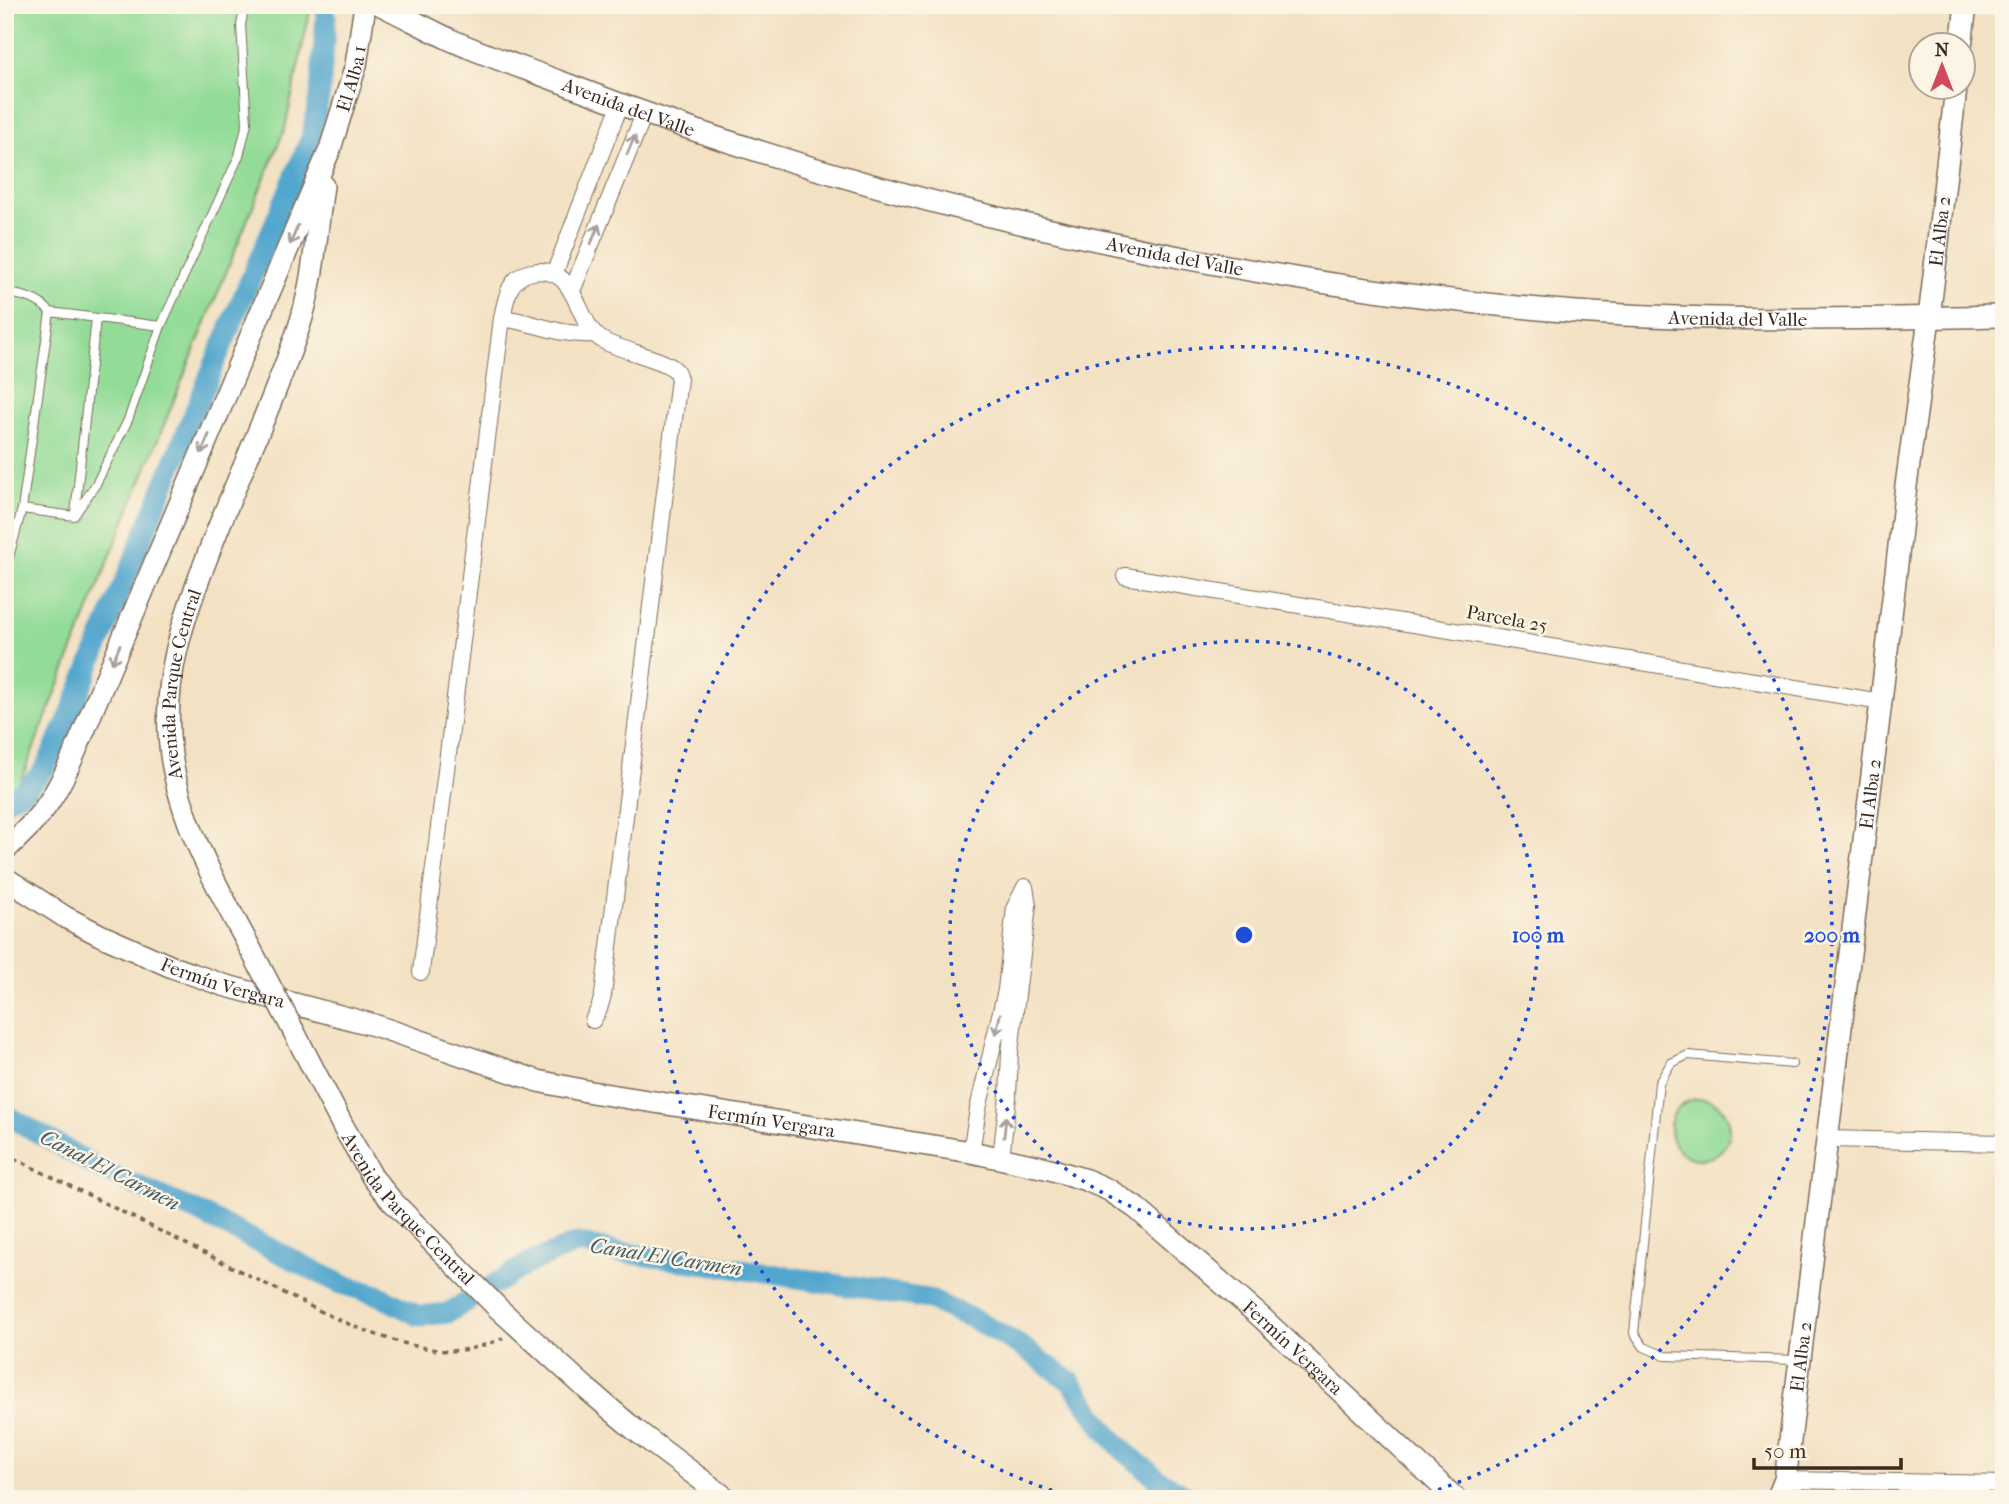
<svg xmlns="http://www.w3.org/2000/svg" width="2009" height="1504" font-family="'IM FELL French Canon',serif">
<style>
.green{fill:#93dc98;stroke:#67835b;stroke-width:2}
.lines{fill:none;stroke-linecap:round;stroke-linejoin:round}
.canal{stroke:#51a6cd;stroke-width:21}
.lane-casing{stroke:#7b6a58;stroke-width:10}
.street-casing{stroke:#7b6a58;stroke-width:18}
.secondary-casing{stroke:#7b6a58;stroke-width:24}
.path{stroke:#7b6a58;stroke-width:3.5;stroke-dasharray:5 5;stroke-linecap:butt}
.lane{stroke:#fff;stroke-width:8}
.street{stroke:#fff;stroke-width:16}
.secondary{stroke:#fff;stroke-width:21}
.secondary-bridge-casing{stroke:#7b6a58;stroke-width:24;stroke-linecap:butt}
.secondary-bridge{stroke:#fff;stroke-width:21}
.oneway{stroke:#a79f9a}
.ring{fill:none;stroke:#1d4ed8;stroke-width:3.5;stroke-dasharray:3.5 7}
.labels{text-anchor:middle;stroke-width:5;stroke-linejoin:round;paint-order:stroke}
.street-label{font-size:19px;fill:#3b2a1e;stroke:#fcf5e5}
.water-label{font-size:21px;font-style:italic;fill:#445c64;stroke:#fcf5e5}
.centre{fill:#1d4ed8;stroke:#fcf5e5;stroke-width:3.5}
.ring-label{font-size:21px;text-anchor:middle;font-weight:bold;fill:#1d4ed8;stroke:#fcf5e5;stroke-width:5;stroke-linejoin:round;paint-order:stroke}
</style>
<rect width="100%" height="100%" fill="#fcf5e5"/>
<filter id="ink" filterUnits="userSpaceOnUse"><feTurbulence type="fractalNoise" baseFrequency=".0143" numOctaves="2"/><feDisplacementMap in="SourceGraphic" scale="14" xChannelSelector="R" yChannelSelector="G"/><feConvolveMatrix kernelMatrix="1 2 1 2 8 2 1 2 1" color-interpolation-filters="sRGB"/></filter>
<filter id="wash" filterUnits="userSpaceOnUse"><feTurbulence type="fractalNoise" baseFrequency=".00686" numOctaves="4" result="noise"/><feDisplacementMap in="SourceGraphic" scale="28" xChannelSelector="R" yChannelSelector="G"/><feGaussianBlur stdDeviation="1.57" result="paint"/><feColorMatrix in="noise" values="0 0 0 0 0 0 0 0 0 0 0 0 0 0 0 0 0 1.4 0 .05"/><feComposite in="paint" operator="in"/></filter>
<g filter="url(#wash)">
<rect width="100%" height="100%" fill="#f3e1c3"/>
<!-- green -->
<path class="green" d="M5,5H297L310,11L285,128L112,552L15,795L5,789Z
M1670 1129a30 30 0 1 1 60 0a30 30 0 1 1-60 0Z"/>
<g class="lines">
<!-- canal -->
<path class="canal" d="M5,801L25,790L44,770L67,722L213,367L311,138L320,93L326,16
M5,1114L102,1170L204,1215L341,1284L378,1295L419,1316L448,1313L529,1263L578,1243L617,1252L715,1265L928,1299L975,1320L1021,1346L1071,1382L1108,1434L1124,1451L1158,1479L1193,1499"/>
</g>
</g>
<g filter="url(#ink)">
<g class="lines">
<defs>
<path id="lane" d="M5,293C22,295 38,298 50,312L161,326
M22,509L50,312
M75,513L96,318
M5,572L22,509L74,516L96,484L128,420L161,326L239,156L247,123L241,25L245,5
M1792,1064L1688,1055L1671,1063L1659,1083L1634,1333L1644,1347L1665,1356L1797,1360"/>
<path id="street" d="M554,274L620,105
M572,291L644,114
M502,318C535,322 558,336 593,334
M1125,576L1881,702
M421,972L502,318C506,298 509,276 532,272C580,263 574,326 604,341C620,350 663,359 674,369C678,372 677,374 679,379L603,995L599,1009L593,1020
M1827,1139L2004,1143
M971,1152L978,1109L1006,990L1015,907L1025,887
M1001,1158L1008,1096L1010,1052L1028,905L1025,887
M1785,1480L2004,1484"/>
<g id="secondary">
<path id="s1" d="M381,5C404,16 426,28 449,39C486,56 527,69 566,84C702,136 840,179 982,214C1177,261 1376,297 1576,312C1719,322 1861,319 2004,316"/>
<path d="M1961,46L1966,5"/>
<path id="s2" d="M5,850C21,835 37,820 49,802C72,766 86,724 103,685L330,149L356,65L365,5"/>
<path id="s3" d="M5,878L65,917L100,935L172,967L223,985L374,1025L538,1081L591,1092L971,1152L1050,1169L1086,1180L1109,1190L1136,1208L1261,1317L1456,1499"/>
<path id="s4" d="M259,965C224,898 182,831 171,755C160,678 185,615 212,544C240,472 274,401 299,327C314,282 316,233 323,186"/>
<path id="s5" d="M293,1030L344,1128L373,1178L392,1201L499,1309L588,1390L634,1429L727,1499"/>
<path id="s6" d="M1777,1499L1785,1480L1787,1465L1881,702L1906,486L1929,318L1956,88"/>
</g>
</defs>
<!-- lane casing -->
<use href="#lane" class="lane-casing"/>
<!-- street casing -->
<use href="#street" class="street-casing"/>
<!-- secondary casing -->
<use href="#secondary" class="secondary-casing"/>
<!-- path -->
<path class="path" d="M5,1154C85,1193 164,1233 244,1273C303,1302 364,1338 431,1349C456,1354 480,1348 503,1338"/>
<!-- lane -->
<use href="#lane" class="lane"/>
<!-- street -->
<use href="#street" class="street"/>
<!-- secondary -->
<use href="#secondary" class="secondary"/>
<defs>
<path id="secondary-bridge" d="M259,965L293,1030"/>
</defs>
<!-- secondary-bridge casing -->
<use href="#secondary-bridge" class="secondary-bridge-casing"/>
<!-- secondary-bridge -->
<use href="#secondary-bridge" class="secondary-bridge"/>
</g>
<!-- one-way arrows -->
<defs><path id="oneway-shaft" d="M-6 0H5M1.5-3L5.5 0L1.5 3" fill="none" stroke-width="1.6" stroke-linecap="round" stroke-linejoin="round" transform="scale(1.75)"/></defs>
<g class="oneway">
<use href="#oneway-shaft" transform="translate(631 145) rotate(-67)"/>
<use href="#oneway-shaft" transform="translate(595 234) rotate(-68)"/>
<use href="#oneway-shaft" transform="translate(294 235) rotate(113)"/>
<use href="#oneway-shaft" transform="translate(205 444) rotate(113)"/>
<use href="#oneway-shaft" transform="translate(116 654) rotate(113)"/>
<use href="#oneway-shaft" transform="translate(998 1024) rotate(103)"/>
<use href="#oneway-shaft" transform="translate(1005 1127) rotate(-84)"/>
</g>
</g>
<!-- distance rings -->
<g class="ring">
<circle cx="1244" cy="935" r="294"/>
<path d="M1072 1497A588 588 0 1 1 1416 1497"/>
</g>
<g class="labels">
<!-- street labels -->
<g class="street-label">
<text dy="7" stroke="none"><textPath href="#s2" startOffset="850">El Alba 1</textPath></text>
<text dy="7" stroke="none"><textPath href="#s1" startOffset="268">Avenida del Valle</textPath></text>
<text dy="7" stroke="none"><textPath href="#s6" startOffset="1279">El Alba 2</textPath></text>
<text dy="7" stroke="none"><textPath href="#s1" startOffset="835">Avenida del Valle</textPath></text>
<text dy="7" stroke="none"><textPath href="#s1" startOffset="1402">Avenida del Valle</textPath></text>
<text transform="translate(1507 618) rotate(10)" y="7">Parcela 25</text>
<text dy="7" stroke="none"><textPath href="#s4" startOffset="301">Avenida Parque Central</textPath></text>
<text dy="7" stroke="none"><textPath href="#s6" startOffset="712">El Alba 2</textPath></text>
<text dy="7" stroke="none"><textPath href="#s3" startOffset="243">Fermín Vergara</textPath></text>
<text dy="7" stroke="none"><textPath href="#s3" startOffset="810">Fermín Vergara</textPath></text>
<text dy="7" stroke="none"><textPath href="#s5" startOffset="214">Avenida Parque Central</textPath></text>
<text dy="7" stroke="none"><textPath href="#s3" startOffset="1398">Fermín Vergara</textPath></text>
<text dy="7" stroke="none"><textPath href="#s6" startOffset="145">El Alba 2</textPath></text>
</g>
<!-- water labels -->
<g class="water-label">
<text transform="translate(110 1170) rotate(27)" y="7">Canal El Carmen</text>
<text transform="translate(666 1257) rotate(9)" y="7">Canal El Carmen</text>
</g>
</g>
<circle cx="1244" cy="935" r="10" class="centre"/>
<g class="ring-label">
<text x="1538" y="942">100 m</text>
<text x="1832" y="942">200 m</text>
</g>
<!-- margin -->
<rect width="2009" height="1504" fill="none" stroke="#fcf5e5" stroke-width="28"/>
<!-- north arrow -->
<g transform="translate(1942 66)"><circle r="33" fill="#fcf5e5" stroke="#afa495" stroke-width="2"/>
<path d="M0-5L12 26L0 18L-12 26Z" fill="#d1495b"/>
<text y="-10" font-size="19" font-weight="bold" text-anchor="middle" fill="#3b2a1e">N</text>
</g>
<!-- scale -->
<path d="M1754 1458v10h147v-10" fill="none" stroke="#3b2a1e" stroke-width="3.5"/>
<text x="1764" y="1458" font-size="21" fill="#3b2a1e" stroke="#fcf5e5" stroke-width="5" paint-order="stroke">50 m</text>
</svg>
